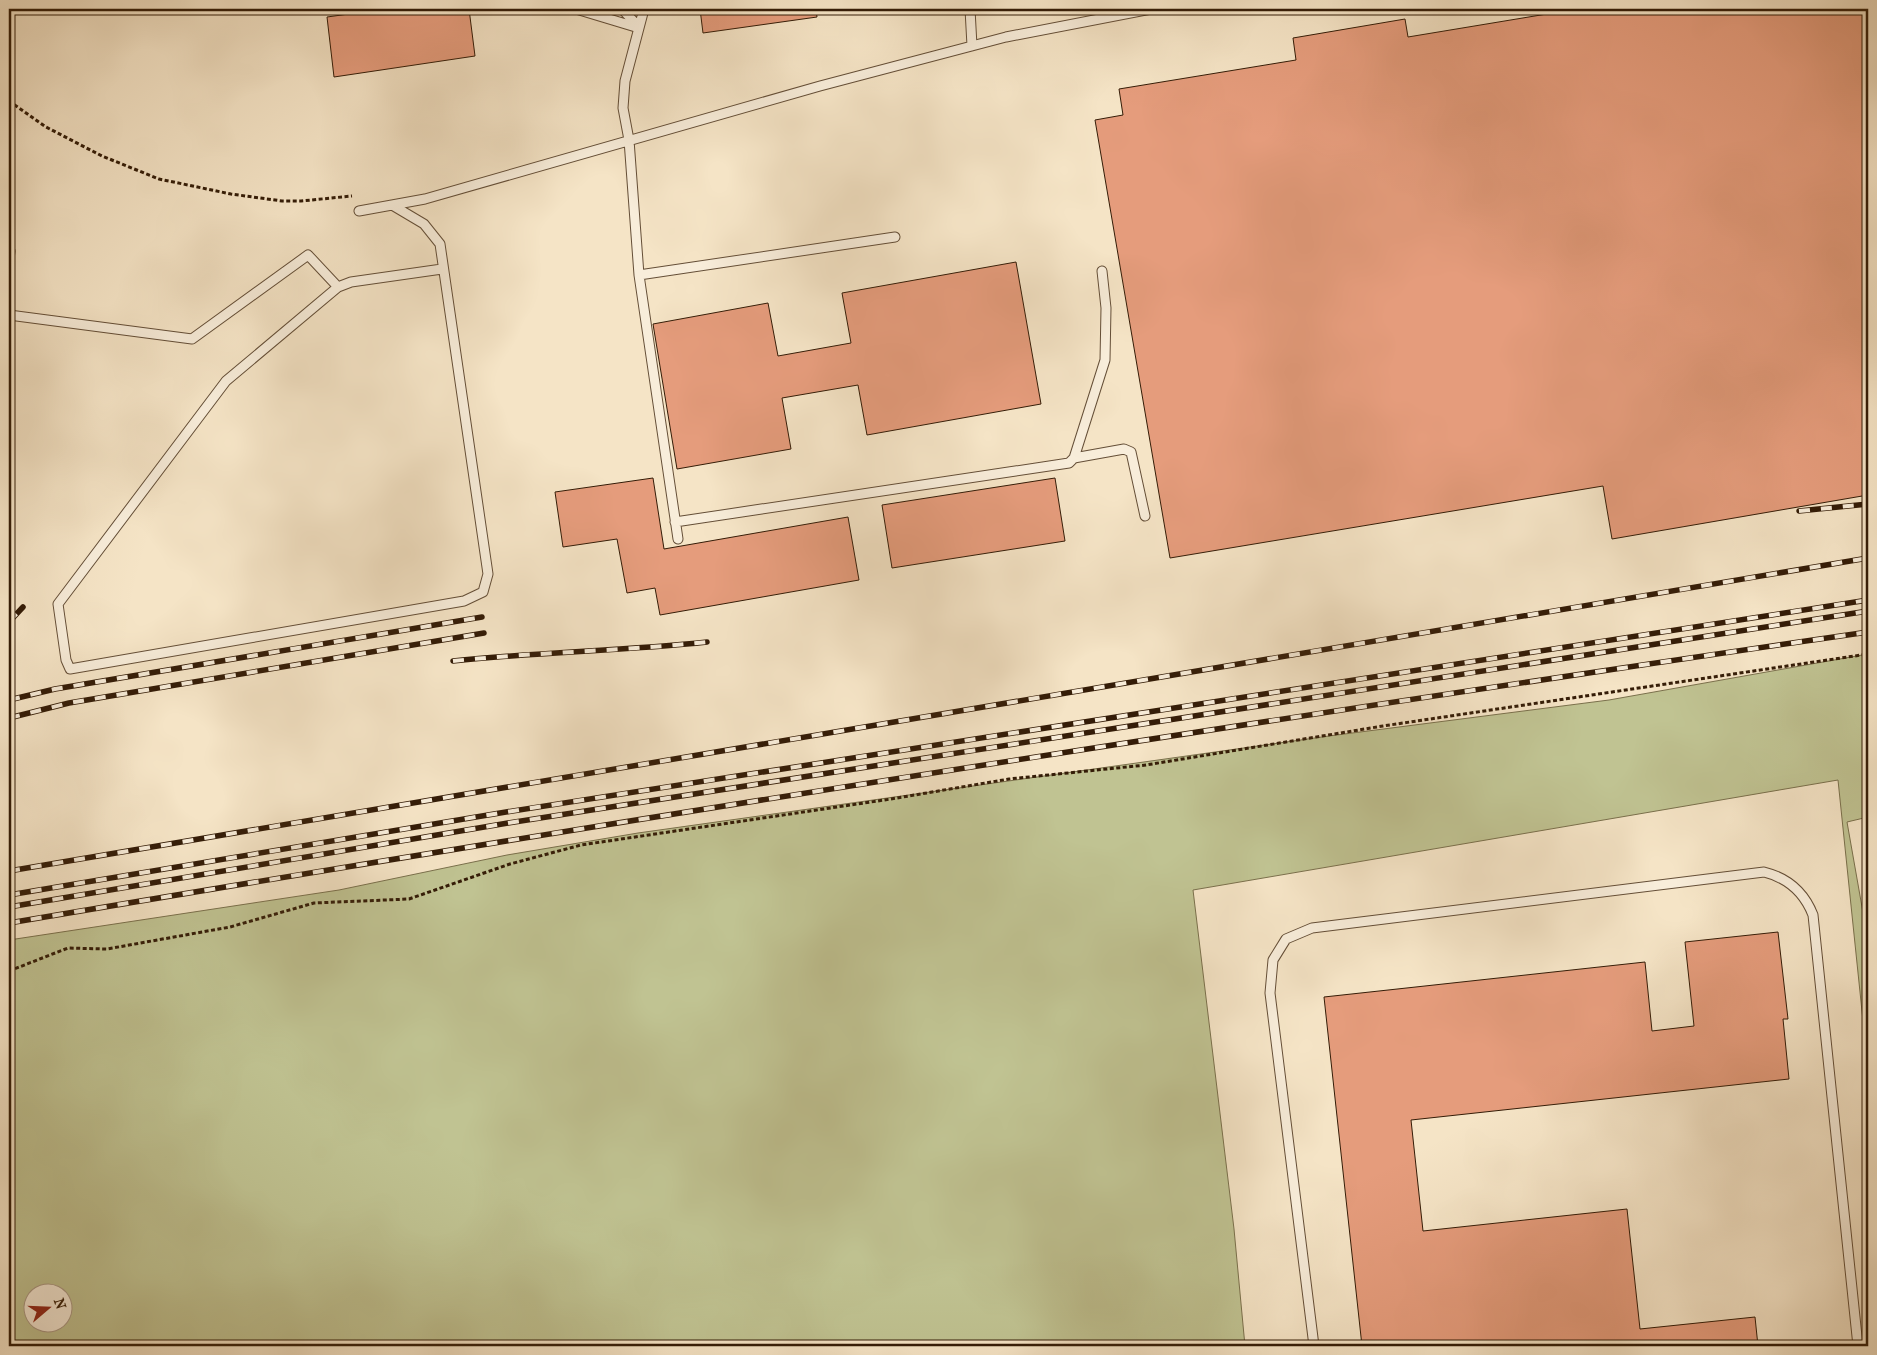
<svg xmlns="http://www.w3.org/2000/svg" width="1877" height="1355" font-family="'IM FELL French Canon',serif">
<style>
.green{fill:#c0c392;stroke:#7a704c;fill-rule:evenodd}
.building{fill:#e59c7c;stroke:#341c07}
.lines{fill:none;stroke-linecap:round;stroke-linejoin:round}
.lane-casing{stroke:#644e37;stroke-width:11}
.path{stroke:#341c07;stroke-width:3;stroke-dasharray:4 2.5;stroke-linecap:butt}
.lane{stroke:#f8edda;stroke-width:9}
.rail-casing{stroke:#341c07;stroke-width:5.5}
.rail{stroke:#f8edda;stroke-width:4;stroke-dasharray:11;stroke-linecap:butt}
</style>
<rect width="100%" height="100%" fill="#f5e4c6"/>
<filter id="stains"><feTurbulence type="fractalNoise" baseFrequency=".004" numOctaves="4"/><feColorMatrix values="0 0 0 0 .2 0 0 0 0 .09 0 0 0 0 .02 0 0 0 .5 -.17"/></filter>
<radialGradient id="worn" r=".72"><stop offset=".6" stop-color="#630" stop-opacity="0"/><stop offset="1" stop-color="#630" stop-opacity=".3"/></radialGradient>
<!-- green -->
<path class="green" d="M1868,654V817L1847,822L1868,941V1069L1838,780L1193,890L1234,1229L1245,1346H9V940L339,890L507,855L638,833L1329,736L1609,700ZM32,1292H62V1322H32Z"/>
<!-- building -->
<path class="building" d="M385,9H469L475,56L334,77L327,17Z
M700,9H816L817,17L703,33Z
M1577,9H1868V495L1612,539L1603,486L1170,558L1095,120L1123,115L1119,89L1296,60L1293,38L1405,19L1408,37Z
M1016,262L1041,404L867,435L858,385L782,398L791,449L677,469L653,324L768,303L778,356L851,343L842,293Z
M653,478L664,549L848,517L859,580L660,615L655,588L627,593L617,539L563,547L555,492Z
M1055,478L1065,541L892,568L882,505Z
M1778,932L1788,1019H1783L1789,1079L1411,1120L1423,1231L1627,1209L1640,1329L1755,1317L1758,1346H1362L1324,997L1645,962L1652,1031L1694,1026L1685,942Z"/>
<g class="lines">
<defs>
<path id="lane" d="M576,9L639,28
M622,9L639,27
M644,9L625,81L623,108L629,140L639,275L678,539
M970,9L972,46
M392,205L424,224L440,244L488,574L483,592L464,601L70,669L66,660L58,604L226,381L338,287L351,282L442,269
M359,211L425,199L820,86L1006,37L1151,9
M9,260L10,251
M639,275L895,237
M9,315L192,339L308,255L338,287
M1074,458L1124,449L1131,452L1145,516
M675,522L1069,463L1074,458L1105,360L1106,308L1102,271
M1314,1346L1270,993L1273,960L1286,939L1312,928L1764,872C1788,878 1804,892 1813,915L1858,1346"/>
</defs>
<!-- lane casing -->
<use href="#lane" class="lane-casing"/>
<!-- path -->
<path class="path" d="M9,101L46,127L102,156L159,179L231,194L282,201H301L352,196
M9,971L68,948L107,949L230,927L314,903L409,899L510,864L581,845L891,799L1009,779L1146,765L1383,726L1868,654"/>
<!-- lane -->
<use href="#lane" class="lane"/>
<defs>
<path id="rail" d="M1799,511L1868,504
M9,622L23,607
M453,661C538,652 623,651 707,642
M9,700L55,689L482,617
M9,718L69,703L484,633
M9,871L1868,558
M9,895L506,812L1868,600
M9,907L508,823L1868,611
M9,923C628,819 1247,722 1868,632"/>
</defs>
<!-- rail casing -->
<use href="#rail" class="rail-casing"/>
<!-- rail -->
<use href="#rail" class="rail"/>
</g>
<!-- margin -->
<rect width="1877" height="1355" fill="none" stroke="#f5e4c6" stroke-width="30"/>
<rect x="10" y="10" width="1857" height="1335" fill="none" stroke="#341c07" stroke-width="2.5"/>
<rect x="15" y="15" width="1847" height="1325" fill="none" stroke="#341c07"/>
<!-- north arrow -->
<g transform="translate(48 1308) rotate(71)"><circle r="24" fill="#f8edda" stroke="#aa9986"/>
<path d="M0-4L9 19L0 12L-9 19Z" fill="#8f2418"/>
<text y="-8" font-size="14" font-weight="bold" text-anchor="middle" fill="#341c07">N</text>
</g>
<rect width="100%" height="100%" filter="url(#stains)"/>
<rect width="100%" height="100%" fill="url(#worn)"/>
</svg>
